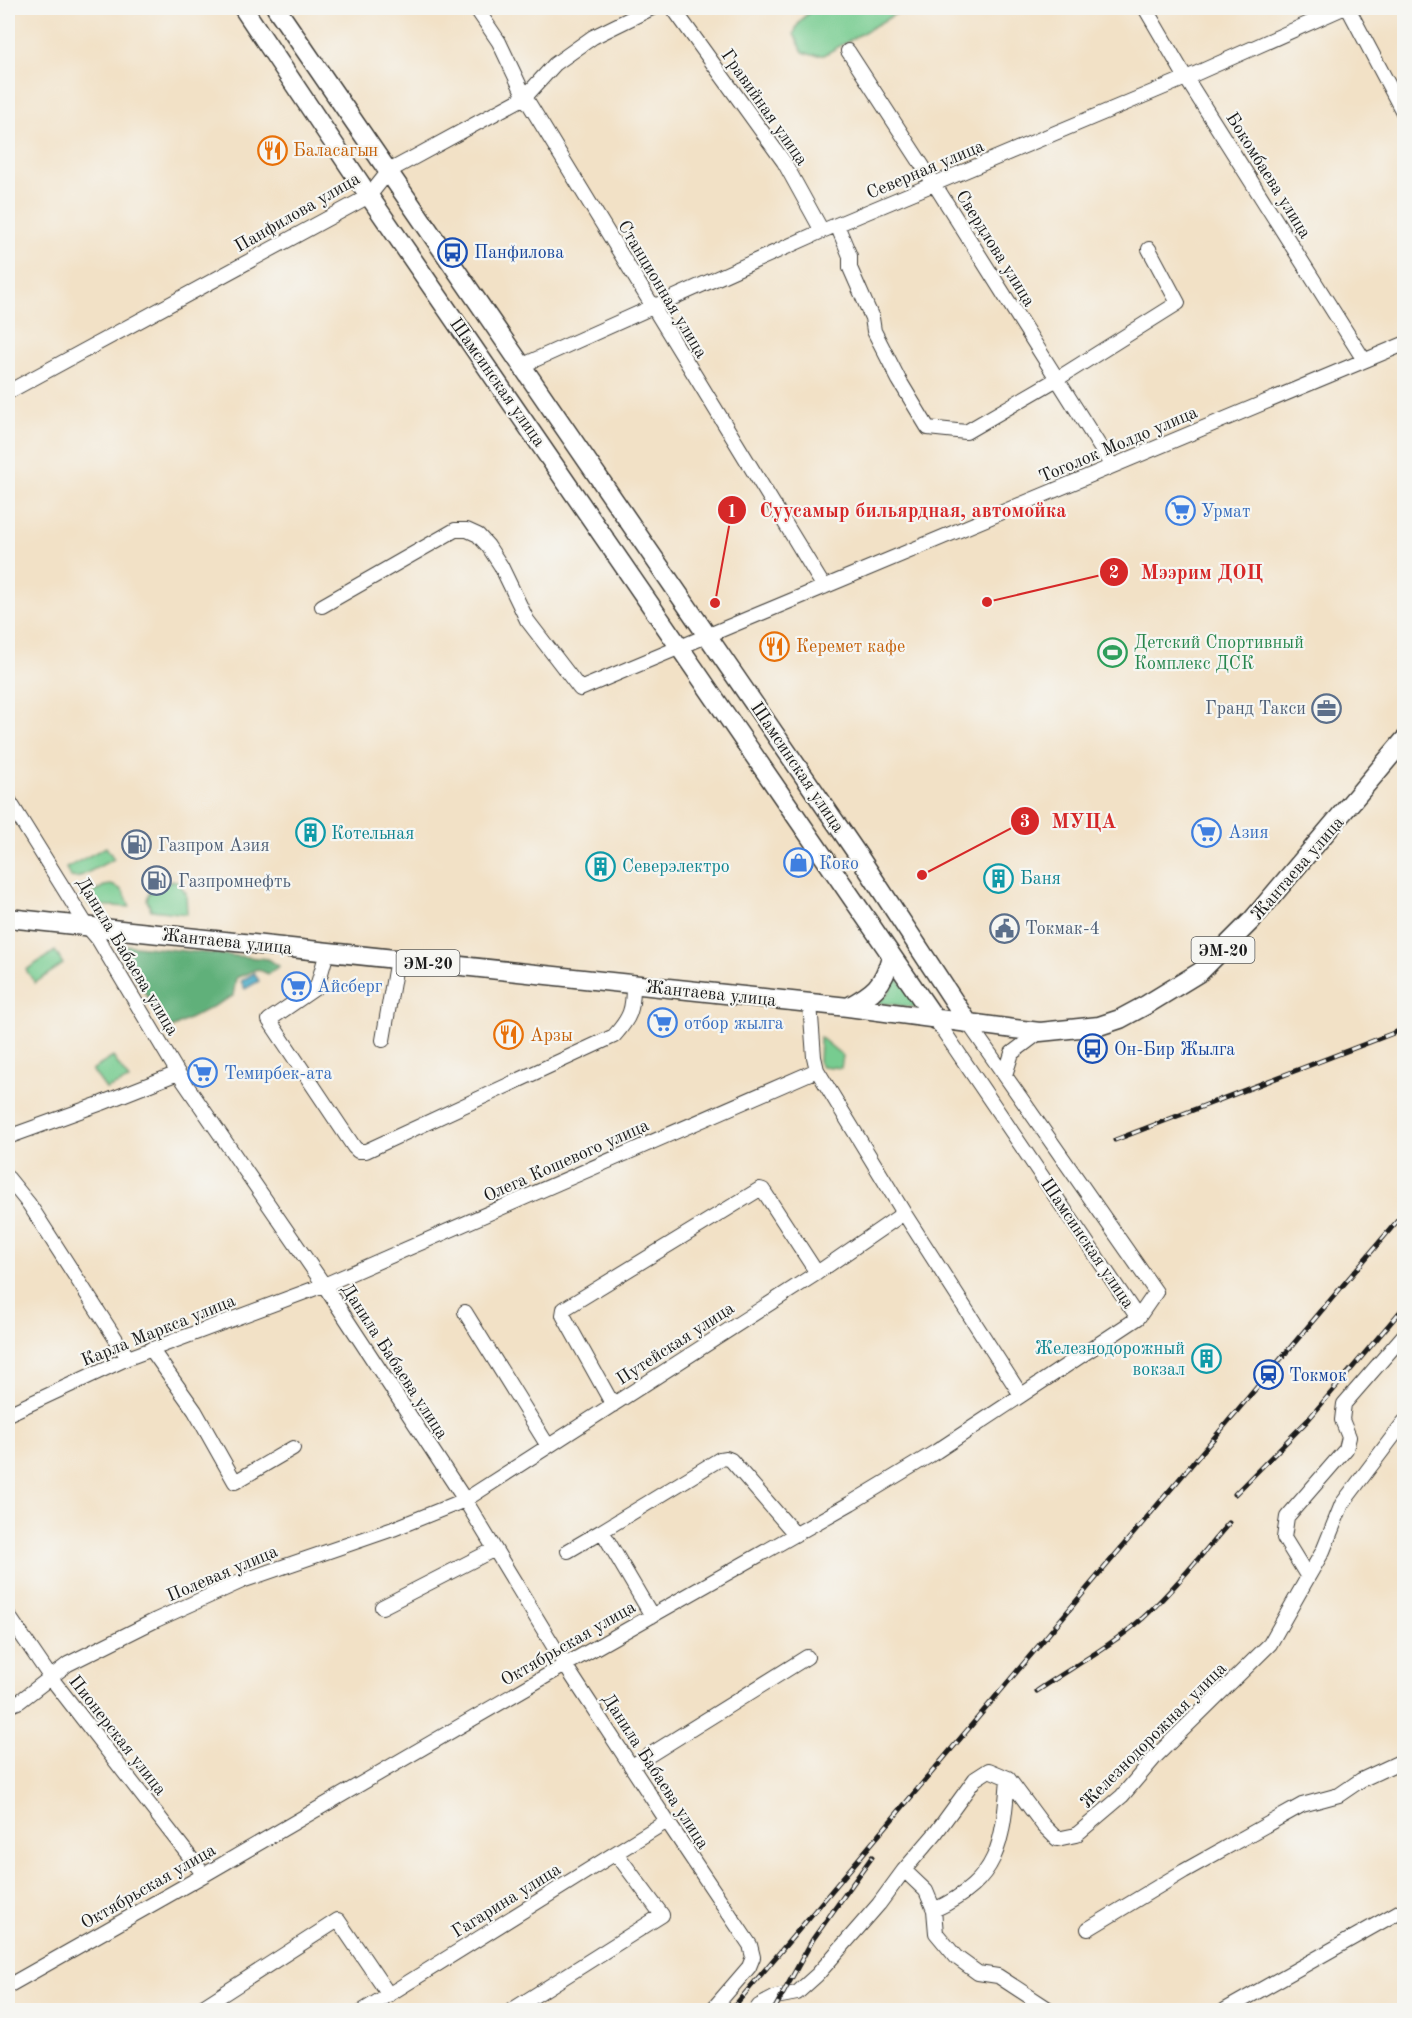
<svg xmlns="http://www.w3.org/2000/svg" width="1412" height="2018" font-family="'Old Standard TT',serif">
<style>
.green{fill:#77cc90;stroke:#4a7456;stroke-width:1.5}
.forest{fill:#61b07a;stroke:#3e664b;stroke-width:1.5}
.water{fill:#45a9c5;stroke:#306270;stroke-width:1.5}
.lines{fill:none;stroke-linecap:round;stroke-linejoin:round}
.minor-casing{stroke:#3c3a36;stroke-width:16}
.major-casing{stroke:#3c3a36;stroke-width:21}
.minor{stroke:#fff;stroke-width:14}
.major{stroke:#fff;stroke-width:18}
.rail-casing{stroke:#1c1c1c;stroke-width:5}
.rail{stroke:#f6f6f2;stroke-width:3;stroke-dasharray:9;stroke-linecap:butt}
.labels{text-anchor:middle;stroke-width:4.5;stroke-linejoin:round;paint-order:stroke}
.shield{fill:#f6f6f2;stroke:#5d5d5c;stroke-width:1.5}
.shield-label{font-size:16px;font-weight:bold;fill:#1c1c1c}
.street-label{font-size:18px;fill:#1c1c1c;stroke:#f6f6f2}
.food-label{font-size:18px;fill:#c56008;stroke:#f6f6f2;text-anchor:start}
.transit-label{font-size:18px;fill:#164399;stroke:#f6f6f2;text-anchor:start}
.shop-label{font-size:18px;fill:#366cbe;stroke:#f6f6f2;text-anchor:start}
.leisure-label{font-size:18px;fill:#27864d;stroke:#f6f6f2;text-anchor:start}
.service-label{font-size:18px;fill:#4e5e75;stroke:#f6f6f2;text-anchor:start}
.culture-label{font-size:18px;fill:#0d838f;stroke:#f6f6f2;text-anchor:start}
.leader{fill:none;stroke:#d62828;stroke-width:2}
.callout-dot{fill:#d62828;stroke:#f6f6f2;stroke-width:2}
.mark-label{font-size:18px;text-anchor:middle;font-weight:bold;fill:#fff}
.callout-label{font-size:20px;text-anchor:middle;font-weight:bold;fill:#d62828;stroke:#f6f6f2;stroke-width:4.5;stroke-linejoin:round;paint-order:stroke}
</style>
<rect width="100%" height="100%" fill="#f6f6f2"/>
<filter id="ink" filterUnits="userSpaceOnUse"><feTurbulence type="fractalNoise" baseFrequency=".0167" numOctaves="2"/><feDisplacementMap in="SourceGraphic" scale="12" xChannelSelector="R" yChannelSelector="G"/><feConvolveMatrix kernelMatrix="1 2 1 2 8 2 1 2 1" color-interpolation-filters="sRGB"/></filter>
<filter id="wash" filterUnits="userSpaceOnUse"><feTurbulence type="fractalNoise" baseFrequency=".008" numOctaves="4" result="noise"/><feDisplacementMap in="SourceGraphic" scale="24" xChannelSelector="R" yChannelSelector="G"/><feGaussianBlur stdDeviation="1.35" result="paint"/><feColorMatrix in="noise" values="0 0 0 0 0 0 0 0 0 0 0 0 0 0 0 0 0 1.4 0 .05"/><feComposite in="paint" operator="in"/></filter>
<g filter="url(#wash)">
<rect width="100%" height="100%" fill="#f2e1c6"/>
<!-- green -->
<path class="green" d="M817,8H906L824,55H812L803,52L794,34C798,21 805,14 817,8Z
M106,847L114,859L77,878L70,877L66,868Z
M171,881H177L186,893L187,914L151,910L147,900L149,893Z
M111,885C124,888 126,895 130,907L89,905L85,898L104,886Z
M55,951L63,964L35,983L26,970Z
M897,977L922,1008L877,1003L887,995Z
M820,1037L843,1056L841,1068L822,1066L819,1063Z
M113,1057L129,1080L106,1089L92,1070Z"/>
<!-- forest -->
<path class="forest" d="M125,945L268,959L279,966L268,974L257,969L236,978L233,996L168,1030L119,951Z"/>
<!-- water -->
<path class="water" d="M254,973L259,981L245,989L241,981Z"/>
</g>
<g filter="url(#ink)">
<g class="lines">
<defs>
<path id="minor" d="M476,8L499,42L525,97L824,587
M673,8L784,162L822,231
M1145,8L1186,78L1364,360
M1348,8L1404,114
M848,51L935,185L1112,466
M837,225L850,256V268L872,318L874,331L899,380L928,428L966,432L1057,379L1178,303L1149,249
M521,366L822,231L1186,78L1343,8
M8,392L369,196L389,171L525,97L555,64L593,37L652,8
M322,606L455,530H467L478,535L488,546L501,566L527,620L580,689L1404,344
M8,799L87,926L98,939L178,1073L324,1285L465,1500L565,1665L667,1821L750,1945L753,1957L749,1967L712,2010
M327,952L317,987L269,1020L354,1147L358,1151H366L614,1036C631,1017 633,1009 633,985
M810,1003L814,1057L817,1070L904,1213L1021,1395
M936,1020L1138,1318
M383,1040L397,959
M1005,1075L1012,1053L1040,1032
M8,1137L102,1103L178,1073
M8,1178L29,1204L128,1358
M465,1312L548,1446
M151,1349L195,1411L235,1482L293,1448
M613,1405L563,1315L564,1309L760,1189L763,1190L817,1273
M8,1414L128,1358L324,1285L817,1070
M568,1551L602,1531
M1308,1577L1323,1551L1342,1504L1404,1422
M382,1607L493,1550
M8,1615L51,1678L204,1875
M652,1616L602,1531L720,1459L726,1458L731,1460L795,1534
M8,1706L20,1701L68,1664L156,1620L242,1581L393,1529L465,1500L817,1273L904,1213
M632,1766L807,1657
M904,1870L926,1891L934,1910L936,1933L956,1957L978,1973L998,1976L1050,2010
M934,1910C999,1880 1003,1844 1008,1778
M1088,1929L1184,1871L1302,1805L1339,1795L1361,1780L1404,1760
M8,1986L204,1875L565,1665L851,1503L937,1451L1138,1318L1156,1292L969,1024
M203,2007L338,1920L389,1995
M364,2010L667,1821
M512,2010L662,1915L616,1853
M756,2010L759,2006L776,1997L797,1993L817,1975L879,1904L904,1870L935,1834L975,1779L989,1770L1008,1778L1043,1825L1057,1839L1076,1835L1122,1796L1156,1756L1270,1644L1308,1577L1284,1538L1287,1517L1346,1449L1349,1437L1342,1420L1344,1404L1404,1335
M1225,2010L1404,1909"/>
<path id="major" d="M243,8L369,196L936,1020
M276,8L860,858L969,1024
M8,918L848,1007L1014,1029L1040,1032L1099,1026L1120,1019L1146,1005L1200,972L1252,920L1404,740
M848,1007C874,993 883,986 891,957"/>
</defs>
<!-- minor casing -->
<use href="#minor" class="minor-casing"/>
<!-- major casing -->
<use href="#major" class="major-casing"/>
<!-- minor -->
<use href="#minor" class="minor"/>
<!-- major -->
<use href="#major" class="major"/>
<defs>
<path id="rail" d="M1115,1140L1404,1029
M1235,1494L1307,1421L1404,1307
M1037,1691C1072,1667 1111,1646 1143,1618C1174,1590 1201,1555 1229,1523
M731,2010L1404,1213
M774,2010L813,1939L872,1857"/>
</defs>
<!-- rail casing -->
<use href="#rail" class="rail-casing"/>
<!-- rail -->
<use href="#rail" class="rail"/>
</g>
</g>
<!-- icons -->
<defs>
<symbol id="restaurant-ring" viewBox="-11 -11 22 22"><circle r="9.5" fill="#f6f6f2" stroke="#e8710a" stroke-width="1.5"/><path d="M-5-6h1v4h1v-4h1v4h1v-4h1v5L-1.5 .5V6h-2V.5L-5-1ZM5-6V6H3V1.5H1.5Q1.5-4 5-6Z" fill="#e8710a"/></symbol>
<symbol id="bus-ring" viewBox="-11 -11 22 22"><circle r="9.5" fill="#f6f6f2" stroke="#1a4fb4" stroke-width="1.5"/><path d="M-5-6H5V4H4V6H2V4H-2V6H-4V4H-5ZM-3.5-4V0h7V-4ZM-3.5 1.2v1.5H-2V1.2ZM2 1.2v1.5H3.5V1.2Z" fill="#1a4fb4"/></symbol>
<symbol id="supermarket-ring" viewBox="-11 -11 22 22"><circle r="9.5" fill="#f6f6f2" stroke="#3f7fe0" stroke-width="1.5"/><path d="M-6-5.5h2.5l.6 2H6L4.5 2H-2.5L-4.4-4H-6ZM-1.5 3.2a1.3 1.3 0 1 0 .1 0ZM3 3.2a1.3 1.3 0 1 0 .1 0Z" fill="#3f7fe0"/></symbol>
<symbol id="stadium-ring" viewBox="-11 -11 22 22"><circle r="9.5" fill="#f6f6f2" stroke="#2e9e5b" stroke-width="1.5"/><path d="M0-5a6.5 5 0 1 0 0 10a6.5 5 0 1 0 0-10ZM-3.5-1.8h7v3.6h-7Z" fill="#2e9e5b"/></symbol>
<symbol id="office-ring" viewBox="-11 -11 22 22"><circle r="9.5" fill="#f6f6f2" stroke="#5c6f8a" stroke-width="1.5"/><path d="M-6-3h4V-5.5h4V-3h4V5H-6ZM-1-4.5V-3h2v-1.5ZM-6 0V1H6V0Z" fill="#5c6f8a"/></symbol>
<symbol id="building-ring" viewBox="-11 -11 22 22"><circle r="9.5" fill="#f6f6f2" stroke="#0f9aa8" stroke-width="1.5"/><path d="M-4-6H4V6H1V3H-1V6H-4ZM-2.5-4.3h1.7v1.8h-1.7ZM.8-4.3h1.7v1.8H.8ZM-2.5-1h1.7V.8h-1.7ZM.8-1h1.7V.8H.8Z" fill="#0f9aa8"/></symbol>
<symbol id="fuel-ring" viewBox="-11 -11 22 22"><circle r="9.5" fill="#f6f6f2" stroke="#5c6f8a" stroke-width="1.5"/><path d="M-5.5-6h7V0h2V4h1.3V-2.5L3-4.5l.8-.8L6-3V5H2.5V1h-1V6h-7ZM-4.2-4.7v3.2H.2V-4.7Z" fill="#5c6f8a"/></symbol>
<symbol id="shop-ring" viewBox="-11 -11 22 22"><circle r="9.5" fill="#f6f6f2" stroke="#3f7fe0" stroke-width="1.5"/><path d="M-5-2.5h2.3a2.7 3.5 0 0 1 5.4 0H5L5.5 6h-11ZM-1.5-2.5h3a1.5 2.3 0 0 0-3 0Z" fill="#3f7fe0"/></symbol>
<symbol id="civic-ring" viewBox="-11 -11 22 22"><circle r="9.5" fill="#f6f6f2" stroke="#5c6f8a" stroke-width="1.5"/><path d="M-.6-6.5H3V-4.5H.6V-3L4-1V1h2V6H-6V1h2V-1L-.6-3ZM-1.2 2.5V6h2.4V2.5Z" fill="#5c6f8a"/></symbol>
<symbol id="station-ring" viewBox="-11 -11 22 22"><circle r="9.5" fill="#f6f6f2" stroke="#1a4fb4" stroke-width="1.5"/><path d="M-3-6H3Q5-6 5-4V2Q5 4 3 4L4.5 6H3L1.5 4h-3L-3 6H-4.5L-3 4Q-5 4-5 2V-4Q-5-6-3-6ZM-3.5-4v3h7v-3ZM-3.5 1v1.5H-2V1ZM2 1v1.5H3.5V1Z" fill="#1a4fb4"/></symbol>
</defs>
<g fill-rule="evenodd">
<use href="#restaurant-ring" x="256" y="134" width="33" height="33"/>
<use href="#bus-ring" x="436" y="236" width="33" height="33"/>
<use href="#supermarket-ring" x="1164" y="494" width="33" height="33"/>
<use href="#restaurant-ring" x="758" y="630" width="33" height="33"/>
<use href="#stadium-ring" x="1096" y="636" width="33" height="33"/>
<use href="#office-ring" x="1310" y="692" width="33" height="33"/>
<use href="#supermarket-ring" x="1190" y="816" width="33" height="33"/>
<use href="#building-ring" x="294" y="816" width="33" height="33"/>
<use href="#fuel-ring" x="120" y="828" width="33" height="33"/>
<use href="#shop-ring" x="782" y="846" width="33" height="33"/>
<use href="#building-ring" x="584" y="850" width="33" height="33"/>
<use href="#building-ring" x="982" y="862" width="33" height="33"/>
<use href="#fuel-ring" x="140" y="864" width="33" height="33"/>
<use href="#civic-ring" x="988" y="912" width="33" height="33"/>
<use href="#supermarket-ring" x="280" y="970" width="33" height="33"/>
<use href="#supermarket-ring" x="646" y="1006" width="33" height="33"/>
<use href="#restaurant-ring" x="492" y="1018" width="33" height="33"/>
<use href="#bus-ring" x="1076" y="1032" width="33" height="33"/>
<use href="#supermarket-ring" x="186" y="1056" width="33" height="33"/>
<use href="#building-ring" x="1190" y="1342" width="33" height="33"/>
<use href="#station-ring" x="1252" y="1358" width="33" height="33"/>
</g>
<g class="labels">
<!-- shield labels -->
<g class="shield">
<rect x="1191.5" y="937" width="63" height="26" rx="4.5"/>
<rect x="396.5" y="950" width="63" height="26" rx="4.5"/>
</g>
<g class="shield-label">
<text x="1223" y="956">ЭМ-20</text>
<text x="428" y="969">ЭМ-20</text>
</g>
<!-- street labels -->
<g class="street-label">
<text transform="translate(765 107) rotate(55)" y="6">Гравийная улица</text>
<text transform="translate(925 169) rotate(-23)" y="6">Северная улица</text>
<text transform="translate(1269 175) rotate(58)" y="6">Бокомбаева улица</text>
<text transform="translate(297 212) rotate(-30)" y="6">Панфилова улица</text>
<text transform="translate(996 248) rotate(58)" y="6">Свердлова улица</text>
<text transform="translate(663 289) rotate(59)" y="6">Станционная улица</text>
<text transform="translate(498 382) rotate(55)" y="6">Шамсинская улица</text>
<text transform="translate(1118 444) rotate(-23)" y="6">Тоголок Молдо улица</text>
<text transform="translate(798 767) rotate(56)" y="6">Шамсинская улица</text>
<text transform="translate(1297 868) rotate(-49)" y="6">Жантаева улица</text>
<text transform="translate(227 941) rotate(6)" y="6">Жантаева улица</text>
<text transform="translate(128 956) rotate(59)" y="6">Данила Бабаева улица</text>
<text transform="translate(711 993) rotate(6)" y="6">Жантаева улица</text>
<text transform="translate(566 1160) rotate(-24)" y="6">Олега Кошевого улица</text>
<text transform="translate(1088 1243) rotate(56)" y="6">Шамсинская улица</text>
<text transform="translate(158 1330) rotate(-22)" y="6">Карла Маркса улица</text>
<text transform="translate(675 1343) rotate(-33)" y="6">Путейская улица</text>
<text transform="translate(395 1361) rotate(57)" y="6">Данила Бабаева улица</text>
<text transform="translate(222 1573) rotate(-23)" y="6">Полевая улица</text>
<text transform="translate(568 1643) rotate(-30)" y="6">Октябрьская улица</text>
<text transform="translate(118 1735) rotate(52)" y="6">Пионерская улица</text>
<text transform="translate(1153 1735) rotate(-45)" y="6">Железнодорожная улица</text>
<text transform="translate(656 1771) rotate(57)" y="6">Данила Бабаева улица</text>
<text transform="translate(148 1886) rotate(-30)" y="6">Октябрьская улица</text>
<text transform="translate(506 1900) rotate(-32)" y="6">Гагарина улица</text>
</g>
<!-- food labels -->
<g class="food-label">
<text x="293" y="156">Баласагын</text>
<text x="796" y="652">Керемет кафе</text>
<text x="530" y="1041">Арзы</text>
</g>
<!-- transit labels -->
<g class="transit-label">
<text x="474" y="258">Панфилова</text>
<text x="1114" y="1055">Он-Бир Жылга</text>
<text x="1289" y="1381">Токмок</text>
</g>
<!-- shop labels -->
<g class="shop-label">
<text x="1201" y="517">Урмат</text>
<text x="1228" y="838">Азия</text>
<text x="819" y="869">Коко</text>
<text x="317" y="992">Айсберг</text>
<text x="684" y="1029">отбор жылга</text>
<text x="224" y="1079">Темирбек-ата</text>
</g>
<!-- leisure labels -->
<g class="leisure-label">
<text x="1134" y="648">Детский Спортивный<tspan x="1134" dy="21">Комплекс ДСК</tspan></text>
</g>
<!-- service labels -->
<g class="service-label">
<text x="1306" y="714" text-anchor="end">Гранд Такси</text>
<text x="158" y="851">Газпром Азия</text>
<text x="178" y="887">Газпромнефть</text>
<text x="1025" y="934">Токмак-4</text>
</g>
<!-- culture labels -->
<g class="culture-label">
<text x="331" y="839">Котельная</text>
<text x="622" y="872">Северэлектро</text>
<text x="1020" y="884">Баня</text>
<text x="1185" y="1354" text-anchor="end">Железнодорожный<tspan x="1185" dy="21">вокзал</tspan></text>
</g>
</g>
<!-- callouts -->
<path class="leader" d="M715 603L732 510M987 602L1114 572M922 875L1025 821"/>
<g class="callout-dot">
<circle cx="715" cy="603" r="6"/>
<circle cx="987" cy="602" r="6"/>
<circle cx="922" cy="875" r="6"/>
<circle cx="732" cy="510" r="15"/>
<circle cx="1114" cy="572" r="15"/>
<circle cx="1025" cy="821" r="15"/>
</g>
<g class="mark-label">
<text x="732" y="517">1</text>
<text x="1114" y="578">2</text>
<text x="1025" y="827">3</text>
</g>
<g class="callout-label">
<text x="913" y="517">Суусамыр бильярдная, автомойка</text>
<text x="1202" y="579">Мээрим ДОЦ</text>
<text x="1084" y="828">МУЦА</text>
</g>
<!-- margin -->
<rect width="1412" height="2018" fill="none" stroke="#f6f6f2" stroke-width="30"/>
</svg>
